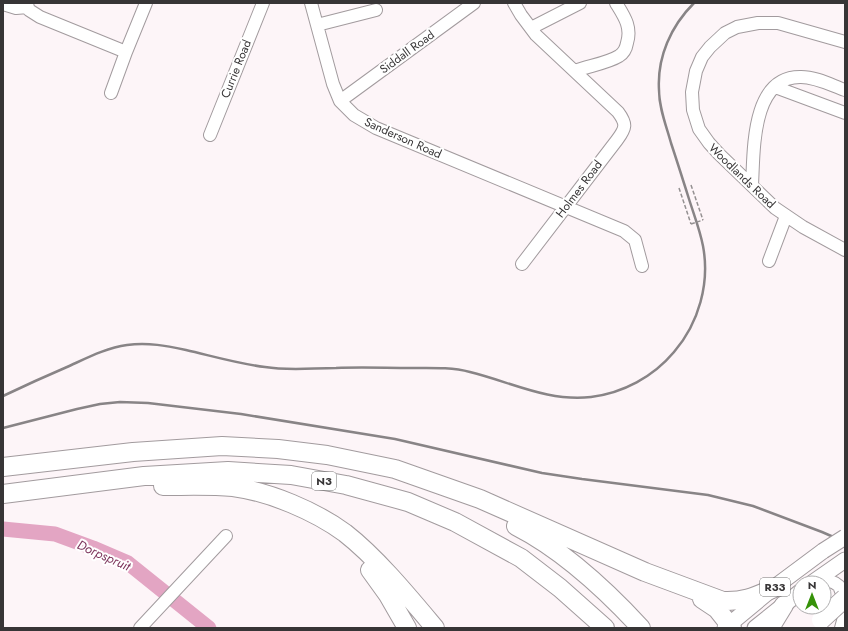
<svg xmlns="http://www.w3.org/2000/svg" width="848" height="631" font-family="Jost,sans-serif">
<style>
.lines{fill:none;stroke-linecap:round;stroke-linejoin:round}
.river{stroke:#e3a5c3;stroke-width:15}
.minor-casing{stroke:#a29b9e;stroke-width:14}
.major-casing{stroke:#a29b9e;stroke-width:17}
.highway-casing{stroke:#a29b9e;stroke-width:20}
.path{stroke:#949091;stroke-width:1.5;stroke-dasharray:4 2;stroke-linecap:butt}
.minor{stroke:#fff;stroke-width:12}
.major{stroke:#fff;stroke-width:15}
.highway{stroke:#fff;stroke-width:18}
.rail{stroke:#888486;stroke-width:2.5}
.major-bridge-casing{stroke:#a29b9e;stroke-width:17;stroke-linecap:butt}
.highway-bridge-casing{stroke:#a29b9e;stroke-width:20;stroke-linecap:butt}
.path-bridge{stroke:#949091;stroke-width:1.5;stroke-dasharray:4 2;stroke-linecap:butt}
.major-bridge{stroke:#fff;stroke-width:15}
.highway-bridge{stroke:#fff;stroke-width:18}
.labels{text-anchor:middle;stroke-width:4;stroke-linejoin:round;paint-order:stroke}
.shield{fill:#fff;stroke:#737272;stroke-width:1}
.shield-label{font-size:11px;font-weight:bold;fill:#373536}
.street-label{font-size:12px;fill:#373536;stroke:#fff}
.water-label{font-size:13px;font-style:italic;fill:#7c345b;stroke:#fff}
</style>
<rect width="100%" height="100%" fill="#fdf5f8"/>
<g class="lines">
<!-- river -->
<path class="river" d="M3,529L55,534L93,548L128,563L209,628"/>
<defs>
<path id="minor" d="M25,3L29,10L40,17L126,52
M311,3L333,84L340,101L354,115L376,128L624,231L635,240L642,266
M514,3L521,15L536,35L618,112C627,124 626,128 617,140L522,264
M3,4L16,8L28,7
M317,25L376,10
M531,28L580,3
M845,42L778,23H758L737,27L725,33L710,47L702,57L696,71L692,92L693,110L699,129L709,143L719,154L775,208L803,227L845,250
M575,71C588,66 608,63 619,56C624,53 626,49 627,43C632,27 624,16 616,3
M775,87L845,113
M111,93L126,52L146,3
M340,101L474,3
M210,135L263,3
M752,185C754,151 751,76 801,77C816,77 831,85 845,90
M769,261L786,216
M817,579C825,579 832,580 839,586C845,599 846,614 841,628
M140,628L226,536"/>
<path id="major" d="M812,583L845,560
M725,628L772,589L823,551
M755,628L800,592"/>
<path id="highway" d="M3,467L133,452L222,446L278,449L327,455L395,469L480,499L645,572L723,601C743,602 754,597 772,589
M163,486C186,486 210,485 233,487C270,492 315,511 345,533C377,558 409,597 435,628
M3,494L144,476L228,471L291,475L346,485L408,502L455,522L521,558L560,588L605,628
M516,526C563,550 605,589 641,628
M370,570L388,595L407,628
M702,599L717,609L732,628
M772,628L773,623L784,605"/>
</defs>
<!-- minor casing -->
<use href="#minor" class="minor-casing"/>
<!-- major casing -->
<use href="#major" class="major-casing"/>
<!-- highway casing -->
<use href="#highway" class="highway-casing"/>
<!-- path -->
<path class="path" d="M691,185L703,220
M679,188L691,224"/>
<!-- minor -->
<use href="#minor" class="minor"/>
<!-- major -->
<use href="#major" class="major"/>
<!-- highway -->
<use href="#highway" class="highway"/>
<!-- rail -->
<path class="rail" d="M3,396C24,386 46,376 67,367C87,358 106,348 127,345C148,342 167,346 186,350C212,356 239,364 265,367C289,371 312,368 336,368C361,367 386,368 411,368C431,368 451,367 470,372C511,382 548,402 591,397C623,393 653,377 674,352C699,323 710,283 703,246C700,230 694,215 689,199C683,180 677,161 671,143C666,125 659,108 659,90C657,57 671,26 694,3
M3,428L77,409L100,404L120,402L148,403L241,414L395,439L542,473L582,479L708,495L753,506L822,532L845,542"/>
<defs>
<path id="major-bridge" d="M823,551L845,537"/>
<path id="highway-bridge" d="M821,620L845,598"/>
</defs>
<!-- major-bridge casing -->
<use href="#major-bridge" class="major-bridge-casing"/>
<!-- highway-bridge casing -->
<use href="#highway-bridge" class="highway-bridge-casing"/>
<!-- path-bridge -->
<path class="path-bridge" d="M691,224L703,220"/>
<!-- major-bridge -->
<use href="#major-bridge" class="major-bridge"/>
<!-- highway-bridge -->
<use href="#highway-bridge" class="highway-bridge"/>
</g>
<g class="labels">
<!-- shield labels -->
<g class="shield">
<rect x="312" y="472" width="24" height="18" rx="3"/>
<rect x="760" y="578" width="30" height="18" rx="3"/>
</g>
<g class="shield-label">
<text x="324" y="485">N3</text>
<text x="775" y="591">R33</text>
</g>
<!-- street labels -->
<g class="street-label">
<text transform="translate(407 52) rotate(-36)" y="4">Siddall Road</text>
<text transform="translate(236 69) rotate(-68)" y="4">Currie Road</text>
<text transform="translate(403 138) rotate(24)" y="4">Sanderson Road</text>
<text transform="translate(742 176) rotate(44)" y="4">Woodlands Road</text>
<text transform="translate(579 189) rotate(-53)" y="4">Holmes Road</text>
</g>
<!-- water labels -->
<g class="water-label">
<text transform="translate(104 555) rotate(24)" y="5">Dorpspruit</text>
</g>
</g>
<!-- border -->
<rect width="848" height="631" fill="none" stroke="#373536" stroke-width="8"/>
<!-- north arrow -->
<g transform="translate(812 595)"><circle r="19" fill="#ffffff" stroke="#afaeaf"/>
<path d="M0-3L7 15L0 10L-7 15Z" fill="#369208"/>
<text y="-6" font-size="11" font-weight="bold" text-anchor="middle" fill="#373536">N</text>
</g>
</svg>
